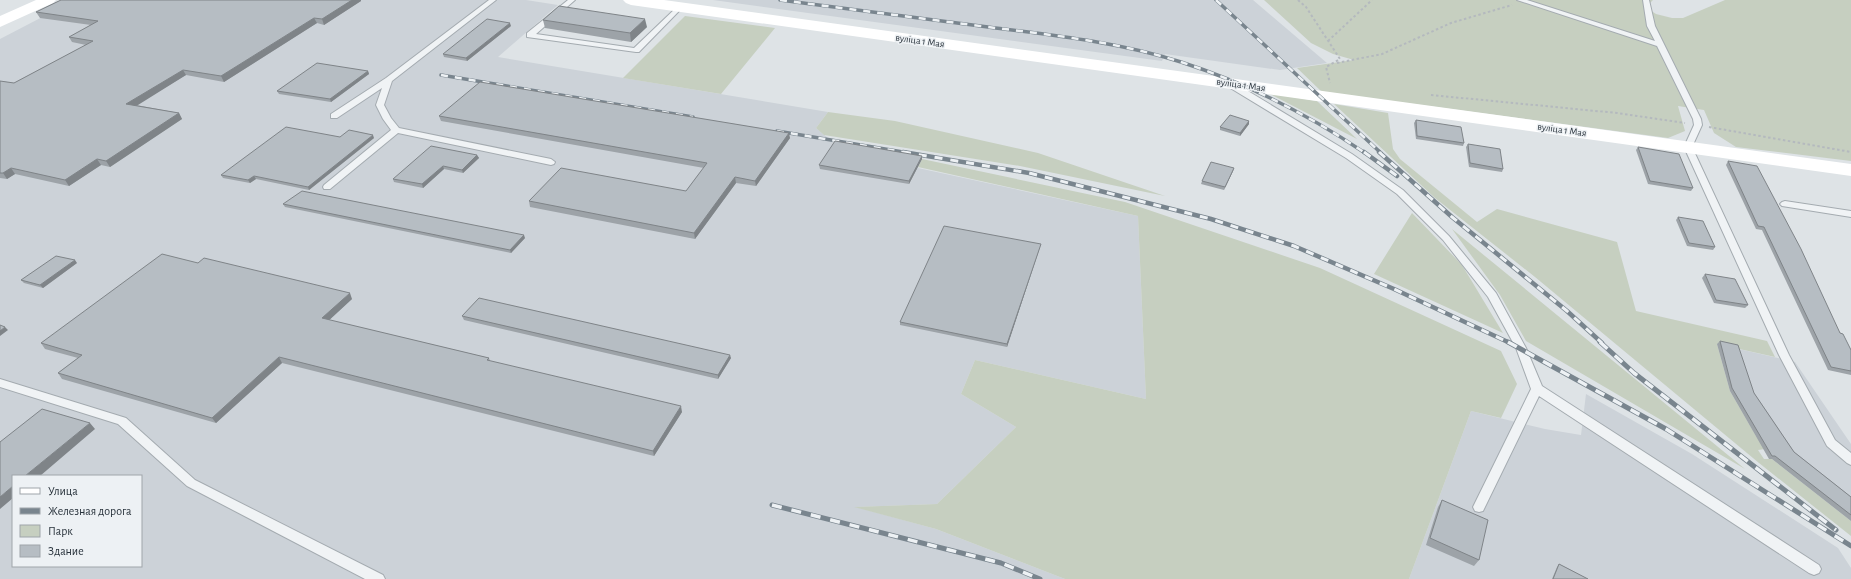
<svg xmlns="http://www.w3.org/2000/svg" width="1851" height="579" font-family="'Alegreya Sans',sans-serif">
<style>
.built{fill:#ccd2d8;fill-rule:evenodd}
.green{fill:#c6cfc0}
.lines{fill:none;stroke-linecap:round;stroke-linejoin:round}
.lane-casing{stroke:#a4abb0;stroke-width:2}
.path{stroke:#b4b9be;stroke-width:2;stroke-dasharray:2.5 2.5;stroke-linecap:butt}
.lane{fill:#f0f3f5;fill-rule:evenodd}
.secondary{fill:#fff;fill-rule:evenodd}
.rail-far2-casing{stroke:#79858e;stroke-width:3.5}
.rail-far1-casing{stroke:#79858e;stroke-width:4.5}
.rail-casing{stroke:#79858e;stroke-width:5}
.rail-far2{stroke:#edf1f4;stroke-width:2.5;stroke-dasharray:7;stroke-linecap:butt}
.rail-far1{stroke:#edf1f4;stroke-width:3;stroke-dasharray:8;stroke-linecap:butt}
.rail{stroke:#edf1f4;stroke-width:3.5;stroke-dasharray:10;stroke-linecap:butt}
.wall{fill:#9da3a8}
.shaded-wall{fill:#7f8488}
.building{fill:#b6bdc3;stroke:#7f8488}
.labels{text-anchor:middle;stroke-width:3;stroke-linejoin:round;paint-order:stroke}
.far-street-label{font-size:10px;fill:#29333c;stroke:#edf1f4}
</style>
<rect width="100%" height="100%" fill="#dee3e6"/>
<!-- built -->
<path class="built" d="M75,0H526L558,5L498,57L828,112L816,128L835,144L922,159L918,168L1138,216L1146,399L975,360L961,394L1016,427L937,504L856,507L936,529L1065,579H0V39ZM13,476H141V566H13Z
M713,0H1253L1327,63L1280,70L1165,54L1162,61Z
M1717,344L1795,362L1851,444V521L1772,459L1756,436L1730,391Z
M1586,394L1692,454L1838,548L1851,568V579H1409L1471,411L1545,429L1581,435Z"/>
<!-- green -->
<path class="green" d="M1264,0H1653L1649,4L1650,10L1656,14L1672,18H1683L1725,0H1851V161L1736,147L1714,133L1704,110L1678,106L1685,131L1668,138L1322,92L1297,68L1354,60L1333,54L1311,43Z
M685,16L775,28L721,94L623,78Z
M1268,93L1317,101L1357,139Z
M1334,104L1388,113L1393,149L1400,159L1477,222L1497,209L1617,242L1636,311L1767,341L1775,357L1717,344L1730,391L1756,436L1765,449L1758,450L1764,459H1772L1851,521V536L1759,463L1535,277L1435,198Z
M828,112L895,121L1038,153L1165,196L1020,166L824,135L816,128Z
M922,159L1125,202L1320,268L1501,351L1517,384L1501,418L1471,411L1409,579H1065L936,529L854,507L937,504L1016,427L961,394L975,360L1146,399L1138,216L918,167Z
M1412,213L1462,265L1503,333L1374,274Z
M1452,229L1745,469L1526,341L1500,295Z"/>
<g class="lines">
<defs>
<path id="lane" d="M489,0H496L392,81L384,105L391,118L399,128L551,159L555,162L554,164L551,165L398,133L330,189H324L323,187L324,185L391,130L383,119L376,105L382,88L337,118H331V114L386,78Z
M568,0H575L536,34L634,48L678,6L683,7L639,52H636L527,37V33Z
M1517,0H1527L1655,41L1647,26L1643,0H1649L1655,26L1701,119L1702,125L1692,147L1789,355L1835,440L1851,453V465L1847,463L1827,446L1779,355L1684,147L1694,125L1693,119L1657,46Z
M1227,82H1233L1352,154L1403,190L1449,236L1496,293L1526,348L1542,386L1819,565L1821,569L1819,573L1814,575L1809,573L1539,396L1483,511L1479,512L1475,511L1473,507L1531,389L1516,348L1488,297L1443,240L1397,194L1346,158L1227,86Z
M1785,201L1851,211V217L1782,206L1780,204L1782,202Z
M0,379L126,418L195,480L383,575L385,579H365L187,486L118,424L0,387Z"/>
</defs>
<!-- lane casing -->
<use href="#lane" class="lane-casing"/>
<!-- path -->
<path class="path" d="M1298,0L1306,7L1340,59L1326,67L1330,83
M1328,41L1372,0
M1337,63L1382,54L1451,23L1512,5
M1431,95L1617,113L1685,123
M1709,127L1851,152"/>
<!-- lane -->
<use href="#lane" class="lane"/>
<!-- secondary -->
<path class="secondary" d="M36,0H56L53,3L0,27V16Z
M623,0H664L1851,164V176L631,5L626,3Z"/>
<defs>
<path id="rail-far2" d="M780,0C849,9 918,18 988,27C1052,35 1119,42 1181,62C1246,83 1309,115 1365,153
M1216,0L1381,153
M441,75L693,117
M777,131L909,153"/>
<path id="rail-far1" d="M903,152L1029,173L1211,219L1294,246L1394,289L1510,343
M1364,152L1397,176
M1379,152L1452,217L1567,311L1602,343"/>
<path id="rail" d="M1508,342L1666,429L1851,546
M1600,342L1634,373L1836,530
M772,505L1001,563L1040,579"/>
</defs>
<!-- rail-far2 casing -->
<use href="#rail-far2" class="rail-far2-casing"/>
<!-- rail-far1 casing -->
<use href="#rail-far1" class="rail-far1-casing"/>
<!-- rail casing -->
<use href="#rail" class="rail-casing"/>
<!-- rail-far2 -->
<use href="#rail-far2" class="rail-far2"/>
<!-- rail-far1 -->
<use href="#rail-far1" class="rail-far1"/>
<!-- rail -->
<use href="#rail" class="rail"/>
</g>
<!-- wall -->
<path class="wall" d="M61,0H361V1L324,25L317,23L224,82L186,75L136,105L179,113L182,119L110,167L101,165L69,186L15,174L7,179L0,178V81L14,83L86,45L72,42L69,37L91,25L40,18L36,12Z
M543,20L647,27L631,42L545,28Z
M511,26L467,61L444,57L443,54Z
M368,71L369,74L331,102L279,94L277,91Z
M439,116L790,138L756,186L736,183L695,239L530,207L529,201L686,191L704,168L441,121Z
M1416,120L1464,143L1463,146L1416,139L1414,123Z
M1249,121V124L1240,136L1220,130V127Z
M340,137L374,138L309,190L256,179L250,183L223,178L221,175Z
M1468,144L1503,169L1502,172L1469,167L1466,147Z
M1638,147L1693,188L1691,191L1648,184L1636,150Z
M477,155L479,158L463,173L444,169L423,188L394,182L393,179Z
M922,156V159L909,184L820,169L819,165Z
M1728,161L1840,333L1851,350V375L1828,370L1762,230L1756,229L1726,165Z
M1234,168L1233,171L1224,190L1201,184L1202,181Z
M283,204L525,238L511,253L285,207Z
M1678,217L1715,247L1713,250L1687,246L1676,220Z
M1040,247L1007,347L900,325V322Z
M77,263L43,288L24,283L21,280Z
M198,263L352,299L329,320L489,358L490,361L682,412L654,456L282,363L216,423L62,379L58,373L78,358L45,349L41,343Z
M1705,274L1748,305L1745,308L1714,303L1702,278Z
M462,316L731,358L718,379L464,320Z
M1720,341L1754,393L1794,452L1851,497V521L1772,459H1769L1730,391L1717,344Z
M1442,500L1479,560L1474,566L1426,545L1438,507Z
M1559,564L1588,579H1552L1557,567Z"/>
<!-- shaded-wall -->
<path class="shaded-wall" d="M352,0H361V1L324,25L322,19Z
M314,18L317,23L224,82L221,76Z
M645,19L647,27L631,42L630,33Z
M510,23L511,26L467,61L466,58Z
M183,70L186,75L130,110L126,104Z
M368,71L369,74L331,102L330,99Z
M179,113L182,119L110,167L106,161Z
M1249,121V124L1240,136V133Z
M789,133L790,138L756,186L755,181Z
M373,135L374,138L309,190L308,187Z
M477,155L479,158L463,173L462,170Z
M922,156V159L909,184V181Z
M97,159L101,165L69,186L65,180Z
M443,166L444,169L423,188L422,184Z
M11,168L15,174L7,179L3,173Z
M1234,168L1233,171L1224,190L1225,187Z
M254,176L256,179L250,183L248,180Z
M735,177L736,183L695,239L694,233Z
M524,235L525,238L511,253L510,250Z
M1041,244L1040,247L1007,347V344Z
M75,260L77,263L43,288L40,285Z
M350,293L352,299L325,324L322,318Z
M5,327L8,330L0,336V331Z
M730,355L731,358L718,379V375Z
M279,357L282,363L216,423L212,418Z
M681,406L682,412L654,456L653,451Z
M90,423L95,429L40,476H25Z
M13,486V498L0,509V497Z"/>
<!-- building -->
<path class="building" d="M61,0H352L322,19L314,18L221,76L183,70L126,104L179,113L106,161L97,159L65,180L11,168L3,173H0V81L14,83L93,41L69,37L98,21L36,12Z
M559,6L645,19L630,33L543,20Z
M487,19L510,23L466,58L443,54Z
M317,63L368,71L330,99L277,91Z
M480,82L789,133L755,181L735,177L694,233L529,201L561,168L686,191L707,163L439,116Z
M1230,115L1249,121L1240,133L1220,127Z
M1416,120L1461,127L1464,143L1417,136Z
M286,127L340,137L349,130L373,135L308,187L254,176L248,180L221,175Z
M835,141L922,156L909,181L819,165Z
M1468,144L1500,149L1503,169L1470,163Z
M431,146L477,155L462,170L443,166L422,184L393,179Z
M1638,147L1679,154L1693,188L1650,181Z
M1728,161L1757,166L1801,249L1840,333L1843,334L1851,350V371L1831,367L1764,227L1758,226Z
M1211,162L1234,168L1225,187L1202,181Z
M302,191L524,235L510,250L283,204Z
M1678,217L1703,221L1715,247L1689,243Z
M944,226L1041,244L1007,344L900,322Z
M162,254L198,263L204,258L350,293L322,318L489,358L487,360L681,406L653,451L279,357L212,418L58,373L82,355L41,343Z
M56,256L75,260L40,285L21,280Z
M1705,274L1735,279L1748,305L1716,300Z
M479,298L730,355L718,375L462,316Z
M0,325L5,327L0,331Z
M1720,341L1738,345L1754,393L1794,452L1851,497V515L1775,456H1772L1732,388Z
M42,409L90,423L25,476H13V486L0,497V442Z
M1442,500L1488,520L1479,560L1430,538Z
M1559,564L1588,579H1553Z"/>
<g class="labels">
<!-- far-street labels -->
<g class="far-street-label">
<text transform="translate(920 40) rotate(8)" y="4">вуліца 1 Мая</text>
<text transform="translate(1241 84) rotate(8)" y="4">вуліца 1 Мая</text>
<text transform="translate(1562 129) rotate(8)" y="4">вуліца 1 Мая</text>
</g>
</g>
<!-- legend -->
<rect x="12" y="475" width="130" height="92" fill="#edf1f4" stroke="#9fa5aa"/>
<rect x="20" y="488" width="20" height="6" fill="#ffffff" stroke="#9fa5aa"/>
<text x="48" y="495" font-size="12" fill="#29333c">Улица</text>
<rect x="20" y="508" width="20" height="6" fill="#79858e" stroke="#9fa5aa"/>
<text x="48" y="515" font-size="12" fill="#29333c">Железная дорога</text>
<rect x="20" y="525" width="20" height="12" fill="#c6cfc0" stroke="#9fa5aa"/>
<text x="48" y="535" font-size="12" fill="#29333c">Парк</text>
<rect x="20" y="545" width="20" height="12" fill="#b6bdc3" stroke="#9fa5aa"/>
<text x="48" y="555" font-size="12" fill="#29333c">Здание</text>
</svg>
